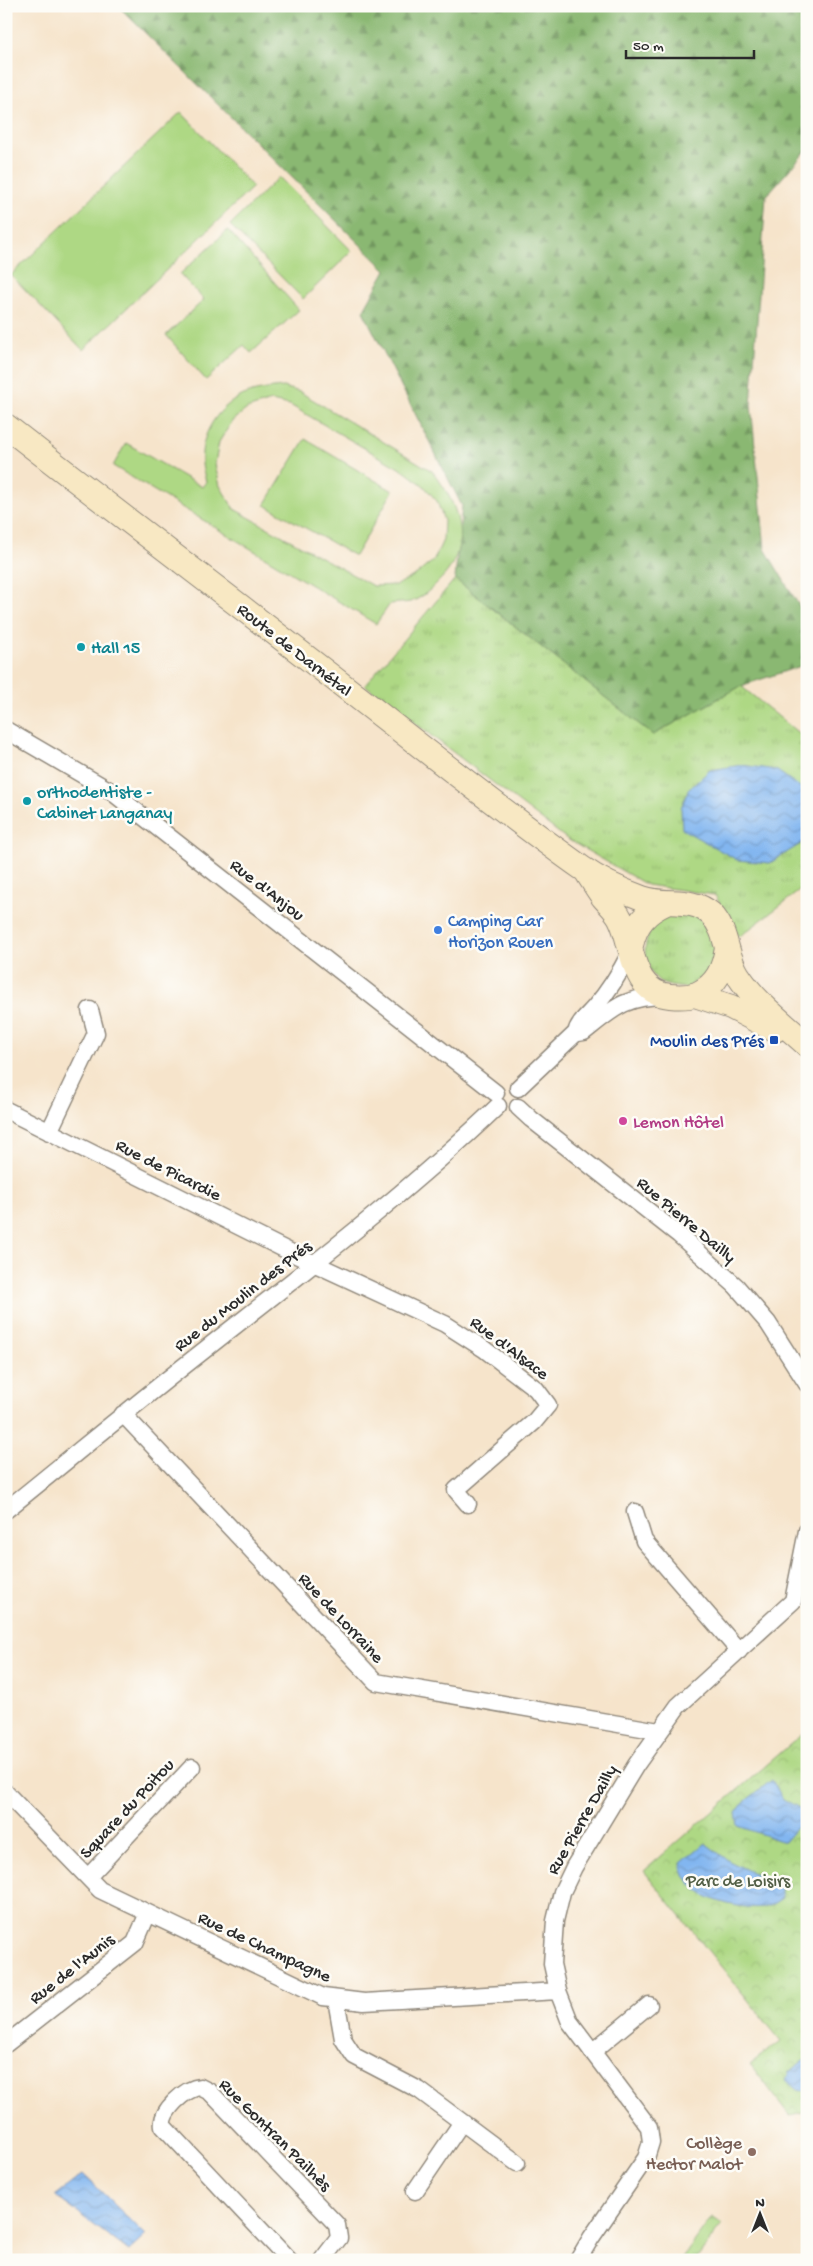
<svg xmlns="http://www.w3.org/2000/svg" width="813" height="2266" font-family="'Gochi Hand',sans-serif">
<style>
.grass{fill:url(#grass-tufts);stroke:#6c8258}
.forest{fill:url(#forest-firs);stroke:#5a724e}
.park{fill:url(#park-crowns);stroke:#6c8258}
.pitch{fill:#aed884;stroke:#6c8258;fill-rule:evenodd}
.water{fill:url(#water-waves);stroke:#56708e}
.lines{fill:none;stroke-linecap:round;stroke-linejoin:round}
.minor-casing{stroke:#90887b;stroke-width:19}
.secondary-casing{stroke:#90887b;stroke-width:26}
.minor{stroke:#fff;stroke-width:16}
.secondary{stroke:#f8e8c3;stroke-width:24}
.culture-dot{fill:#0f9aa8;stroke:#fdfcf7;stroke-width:2}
.shop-dot{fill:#3f7fe0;stroke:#fdfcf7;stroke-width:2}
.transit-dot{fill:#1a4fb4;stroke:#fdfcf7;stroke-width:2}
.hotel-dot{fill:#d1479c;stroke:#fdfcf7;stroke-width:2}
.education-dot{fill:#8d6e63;stroke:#fdfcf7;stroke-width:2}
.labels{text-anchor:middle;stroke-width:5;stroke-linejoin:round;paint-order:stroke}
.culture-label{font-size:18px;fill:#0d838f;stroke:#fdfcf7;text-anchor:start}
.street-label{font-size:18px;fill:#2b2b2b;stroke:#fdfcf7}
.shop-label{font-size:18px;fill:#366cbe;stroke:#fdfcf7;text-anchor:start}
.transit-label{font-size:18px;fill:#164399;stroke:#fdfcf7;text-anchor:end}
.hotel-label{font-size:18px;fill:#b23c85;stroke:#fdfcf7;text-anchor:start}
.park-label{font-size:18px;fill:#525f46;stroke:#fdfcf7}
.education-label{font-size:18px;fill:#785e54;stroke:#fdfcf7;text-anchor:end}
</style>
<defs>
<pattern id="grass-tufts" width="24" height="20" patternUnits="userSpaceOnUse" patternTransform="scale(1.25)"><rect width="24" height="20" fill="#aed884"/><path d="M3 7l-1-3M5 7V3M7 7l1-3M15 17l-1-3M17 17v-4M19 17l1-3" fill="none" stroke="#96ba72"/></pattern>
<pattern id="forest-firs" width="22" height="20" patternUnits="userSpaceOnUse" patternTransform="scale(1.25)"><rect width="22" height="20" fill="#8ab872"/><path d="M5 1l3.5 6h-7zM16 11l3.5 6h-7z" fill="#71965e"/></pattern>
<pattern id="park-crowns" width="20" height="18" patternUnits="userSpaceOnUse" patternTransform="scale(1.25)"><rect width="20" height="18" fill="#aed884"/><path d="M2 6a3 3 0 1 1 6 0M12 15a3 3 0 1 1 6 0" fill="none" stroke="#96ba72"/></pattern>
<pattern id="water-waves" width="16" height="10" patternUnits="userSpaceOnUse" patternTransform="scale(1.25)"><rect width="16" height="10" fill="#82b6f0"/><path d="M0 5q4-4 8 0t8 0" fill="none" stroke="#6b94c3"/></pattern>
</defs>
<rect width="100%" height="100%" fill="#fdfcf7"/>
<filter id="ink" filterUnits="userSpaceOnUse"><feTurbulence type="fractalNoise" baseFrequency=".02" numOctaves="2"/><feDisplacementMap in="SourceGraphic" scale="10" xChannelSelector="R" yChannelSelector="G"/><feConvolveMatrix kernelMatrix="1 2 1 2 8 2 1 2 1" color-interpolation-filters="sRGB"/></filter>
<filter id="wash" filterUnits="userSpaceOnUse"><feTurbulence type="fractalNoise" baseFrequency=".0096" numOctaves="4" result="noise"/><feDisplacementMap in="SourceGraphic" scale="20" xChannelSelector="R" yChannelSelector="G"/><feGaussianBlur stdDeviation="1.12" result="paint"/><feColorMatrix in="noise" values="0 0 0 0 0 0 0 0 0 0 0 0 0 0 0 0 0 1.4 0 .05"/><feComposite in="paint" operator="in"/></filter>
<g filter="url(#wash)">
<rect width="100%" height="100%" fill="#f6e4cb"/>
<!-- grass -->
<path class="grass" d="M455,579L653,735L741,686L807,740V885L739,937L715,895L647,885L567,839L365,685Z
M685,913L697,916L715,932L716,967L687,988C680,987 671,987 664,984C639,971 639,933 663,919C670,915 677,914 685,913Z
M712,2217L722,2224L696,2260H681Z"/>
<!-- forest -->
<path class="forest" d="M118,6H807V150L766,196L751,405L765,549L807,619V664L741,686L653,735L455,579L462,506L363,311L386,270Z"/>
<!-- park -->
<path class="park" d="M807,1730V2112L790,2116L750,2064L781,2041L644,1871Z"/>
<!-- pitch -->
<path class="pitch" d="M181,112L253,187L83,350L11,275Z
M279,177L352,251L303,299L230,225Z
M228,230L299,310L251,353L244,345L206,380L166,335L204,300L180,274Z
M283,387L300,392L432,471C460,505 474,548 438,582C430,590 421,599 410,602C404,603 397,603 390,604L376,624L113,466L126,443L202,487L206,482C205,476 202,469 202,463C199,430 224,398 256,391C265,389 274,388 283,387ZM271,401L290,405L404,471L423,485L437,501L444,521L443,540L434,560L417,574L397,585L373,586L234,509L220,486L215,464L219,442L233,420L247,409Z
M305,439L393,491L355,556L265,505Z"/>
<!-- water -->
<path class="water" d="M742,765L776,770L807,792V840L770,863L737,860L682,829L681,808L688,790L710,770Z
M772,1780L783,1799L807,1812V1815L784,1842L738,1826L736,1813L744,1802Z
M705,1843L729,1861L780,1886L782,1898C777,1901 771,1906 765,1907C736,1910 684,1898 681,1863Z
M807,2059V2092L797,2090L786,2080L789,2072Z
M83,2174L146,2235L129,2251L55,2196Z"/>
</g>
<g filter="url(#ink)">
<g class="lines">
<defs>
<path id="minor" d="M6,730L112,792L496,1093
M578,1033L584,1032C613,1009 625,996 665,996
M518,1088L576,1033C578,1023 587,1016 594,1008C609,991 621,971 631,951
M518,1107L531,1119L679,1235L736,1286L768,1323L807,1384
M6,1110L296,1255L445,1324L484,1349L536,1389L548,1405L534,1422L456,1490L468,1504
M49,1132L96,1033L90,1010
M123,1414L376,1682L659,1731
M6,1510C73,1456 139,1401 207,1348C306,1270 407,1193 498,1106
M635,1512L644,1541L739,1651
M6,1793L100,1890L323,1997L364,2002L558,1991
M88,1877L192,1767
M336,1999L343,2039L354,2056L419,2090L517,2163
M6,2044L135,1943L148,1913
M592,2052L649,2005
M415,2191L462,2122
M289,2260L163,2126C160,2111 186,2088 200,2087L210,2092L337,2225L339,2238L322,2260
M578,2260L591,2238L646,2158L651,2142L649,2127L570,2022L558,1991L552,1964L555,1921L562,1892L574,1867L636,1765L678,1706L793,1601L807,1531"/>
<path id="secondary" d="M6,426C107,505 209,582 310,660C401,730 489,802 582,868C599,880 623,891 642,898C666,907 691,896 711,914C728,931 725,956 738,975C756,1003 783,1023 807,1045
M586,871C592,880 597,889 603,897C609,904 616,910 620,918C634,945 630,992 670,996C679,997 688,997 697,994C717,985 724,968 727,948
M631,945C636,923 646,912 666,903
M695,995L731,1007L775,1030"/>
</defs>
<!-- minor casing -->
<use href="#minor" class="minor-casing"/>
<!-- secondary casing -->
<use href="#secondary" class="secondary-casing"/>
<!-- minor -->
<use href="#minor" class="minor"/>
<!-- secondary -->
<use href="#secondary" class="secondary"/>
</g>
</g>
<!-- markers -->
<g class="culture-dot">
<circle cx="81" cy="647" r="5"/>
<circle cx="27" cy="801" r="5"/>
</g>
<circle class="shop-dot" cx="438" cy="930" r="5"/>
<rect class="transit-dot" x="769" y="1035" width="10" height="10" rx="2.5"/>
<circle class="hotel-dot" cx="623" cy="1121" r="5"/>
<circle class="education-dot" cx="752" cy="2152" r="5"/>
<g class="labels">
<!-- culture labels -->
<g class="culture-label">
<text x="91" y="653">Hall 15</text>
<text x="37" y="797">orthodentiste -<tspan x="37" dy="21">Cabinet Langanay</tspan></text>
</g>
<!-- street labels -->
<g class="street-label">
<text transform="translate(295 649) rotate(38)" y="6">Route de Darnétal</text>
<text transform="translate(268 889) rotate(38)" y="6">Rue d'Anjou</text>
<text transform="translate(169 1169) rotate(27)" y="6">Rue de Picardie</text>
<text transform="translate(687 1219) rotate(40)" y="6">Rue Pierre Dailly</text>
<text transform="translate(242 1295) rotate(-38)" y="6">Rue du Moulin des Prés</text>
<text transform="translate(510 1347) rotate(37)" y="6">Rue d'Alsace</text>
<text transform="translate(342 1617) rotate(47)" y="6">Rue de Lorraine</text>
<text transform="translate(126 1808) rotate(-47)" y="6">Square du Poitou</text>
<text transform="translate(581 1819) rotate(-60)" y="6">Rue Pierre Dailly</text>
<text transform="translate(265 1946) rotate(25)" y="6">Rue de Champagne</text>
<text transform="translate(71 1968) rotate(-38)" y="6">Rue de l'Aunis</text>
<text transform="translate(276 2134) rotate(45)" y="6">Rue Gontran Pailhès</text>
</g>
<!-- shop labels -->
<g class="shop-label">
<text x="448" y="926">Camping Car<tspan x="448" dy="21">Horizon Rouen</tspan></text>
</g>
<!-- transit labels -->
<g class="transit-label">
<text x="764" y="1046">Moulin des Prés</text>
</g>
<!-- hotel labels -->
<g class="hotel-label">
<text x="633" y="1127">Lemon Hôtel</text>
</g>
<!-- park labels -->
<g class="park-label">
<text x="738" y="1886">Parc de Loisirs</text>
</g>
<!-- education labels -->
<g class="education-label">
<text x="742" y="2148">Collège<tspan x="742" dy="21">Hector Malot</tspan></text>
</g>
</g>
<!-- margin -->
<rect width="813" height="2266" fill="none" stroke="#fdfcf7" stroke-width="25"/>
<!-- north arrow -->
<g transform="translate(760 2214)" stroke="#fdfcf7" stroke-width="4" paint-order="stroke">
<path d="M0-4L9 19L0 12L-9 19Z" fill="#2b2b2b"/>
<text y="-8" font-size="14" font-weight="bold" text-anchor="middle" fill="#2b2b2b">N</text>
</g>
<!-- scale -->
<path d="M626 50v8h128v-8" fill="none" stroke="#2b2b2b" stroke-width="2.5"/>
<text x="633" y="50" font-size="15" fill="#2b2b2b" stroke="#fdfcf7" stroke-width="4" paint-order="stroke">50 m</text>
</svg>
